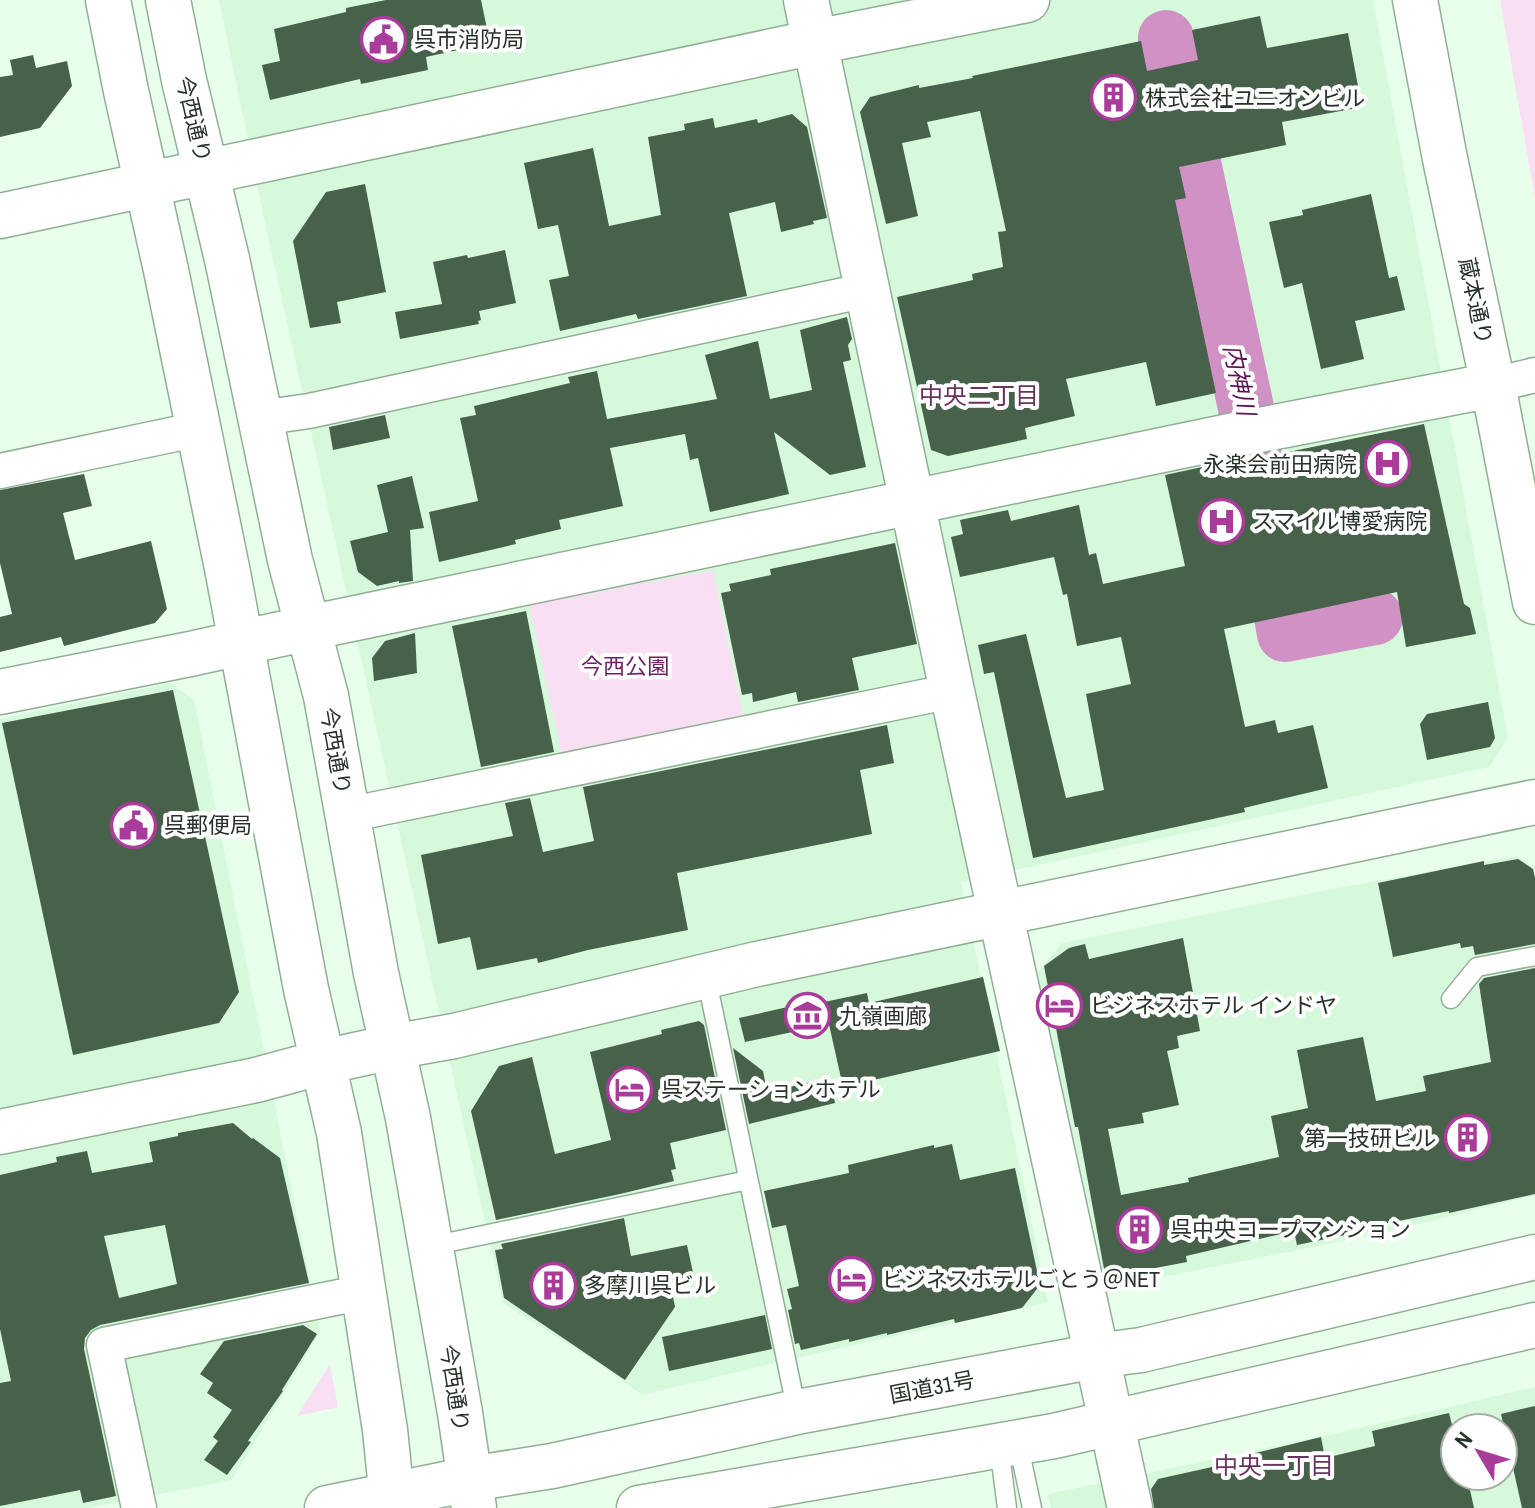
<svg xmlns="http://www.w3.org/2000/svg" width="1535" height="1508" font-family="'Archivo Narrow','Noto Sans JP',sans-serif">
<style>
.built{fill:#d5f9da;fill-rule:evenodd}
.green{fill:#f9dff3}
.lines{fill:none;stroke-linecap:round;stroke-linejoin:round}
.river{stroke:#d091c4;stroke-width:56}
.building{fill:#47614b;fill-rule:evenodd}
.service-casing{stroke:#92ae96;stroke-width:21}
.minor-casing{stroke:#92ae96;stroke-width:37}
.tertiary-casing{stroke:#92ae96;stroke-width:47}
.trunk-casing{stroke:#92ae96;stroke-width:47}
.service{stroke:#fff;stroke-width:18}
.minor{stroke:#fff;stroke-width:34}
.tertiary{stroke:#fff;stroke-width:44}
.trunk{stroke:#fff;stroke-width:44}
.labels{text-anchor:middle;stroke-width:8;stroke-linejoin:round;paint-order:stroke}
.poi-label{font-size:22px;fill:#273329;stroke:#fff;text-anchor:start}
.street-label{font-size:22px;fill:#273329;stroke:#fff}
.park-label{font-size:22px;fill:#6d2363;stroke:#fff}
.water-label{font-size:24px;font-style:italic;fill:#5d1354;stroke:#fff}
.neighbourhood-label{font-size:24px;fill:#693360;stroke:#fff}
</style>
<rect width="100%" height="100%" fill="#e7ffeb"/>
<!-- built -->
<path class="built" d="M219,0H1373L1508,738L1489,767L961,882L1048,1302L779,1362L642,1395L595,1361L503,1303L264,218Z
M170,683L194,700L320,1332L232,1480L88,1508H0V719Z
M1517,856L1531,866L1535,887V1195L1391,1231L1119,1286L1104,1274L1037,973L1062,943L1342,887Z
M1535,1387V1508H1051L1048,1494L1324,1436ZM1455,1428H1503V1476H1455Z"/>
<!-- green -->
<path class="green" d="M1500,0H1535V199Z
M713,570L744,721L563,759L529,605Z
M330,1364L338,1407L297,1416Z"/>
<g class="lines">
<!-- river -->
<path class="river" d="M1166,38L1245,403L1285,634L1375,617"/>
</g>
<!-- building -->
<path class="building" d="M386,0H481L490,43L426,57L428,70L361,84L360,79L270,100L262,65L280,61L274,29L346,12V8Z
M1260,16L1267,48L1348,33L1362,107L1282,122L1286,145L1179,167L1186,198L1175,200L1216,393L1156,406L1146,362L1066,379L1075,416L1025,428L1027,439L948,456L931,450L897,297L973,280L972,274L1003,267L998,232L1006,231L980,111L927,122L931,137L902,143L918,216L886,224L860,112L870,97L919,85V88L973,78L972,76L1141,41L1147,71L1198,60L1192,30Z
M33,55L36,68L67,61L72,86L40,128L0,137V77L13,75L10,60Z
M792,114L807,127L827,218L813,221L814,224L781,232L775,202L729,213L747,296L638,319L636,314L560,331L549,280L569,276L558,225L538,229L524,163L593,148L609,226L661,215L648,137L685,130L684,124L713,118L715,128L757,119L758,123Z
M365,184L386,292L337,302L341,323L310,328L293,241L326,192Z
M1371,194L1389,278L1397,276L1405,310L1355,321L1364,359L1321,369L1302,283L1284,288L1269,222L1303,215L1302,210Z
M505,250L516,303L479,311L481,320L478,321L479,324L400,339L395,312L442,304L433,262L467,255L468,258Z
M847,317L852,339L848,345L851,360L843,362L866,467L830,475L774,432L789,494L710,512L698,458L690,460L685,434L610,448L623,506L559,520L561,529L515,540L516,544L439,562L429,512L478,501L460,418L476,415L474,406L570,383L568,377L597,371L607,419L717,399L705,355L758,341L770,399L812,390L800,330Z
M385,415L390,438L333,450L329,427Z
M1424,424L1464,604L1470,608L1476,634L1406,647L1397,592L1224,629L1245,727L1275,720L1278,733L1313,725L1328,788L1244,808L1245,812L1033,858L994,672L984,674L978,645L1026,634L1066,798L1104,790L1086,694L1131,684L1121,637L1077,646L1067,594L1063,595L1054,557L960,577L951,537L963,534L960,520L1008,510L1011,521L1079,505L1089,555L1096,553L1103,584L1185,566L1165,475L1244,458L1245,461Z
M84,474L92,506L63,513L75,560L151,541L167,609L155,623L64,646L61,637L0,652V617L12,614L0,563V490Z
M412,476L424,528L410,530L413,581L399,583V581L377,586L358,572L350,541L388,532L377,485Z
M895,543L917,644L852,658L859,690L798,702L796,692L753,702L752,693L742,695L721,593L731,591L729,584L771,575L770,569Z
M526,611L554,752L481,767L452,626Z
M415,633L417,673L374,681L372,658L385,641Z
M173,690L239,992L219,1023L73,1055L2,723Z
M1488,702L1495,738L1490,747L1427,760L1420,724L1427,714Z
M887,725L894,763L860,770L872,834L677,873L688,930L588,950L538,963L537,958L477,970L470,937L438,944L421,855L513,836L505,803L530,798L543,852L594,841L583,787Z
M1518,859L1533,869L1535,878V944L1475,955L1473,946L1461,948L1460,943L1393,957L1378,883L1484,861V865Z
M1183,938L1200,1031L1177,1036L1179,1048L1167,1051L1179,1105L1142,1113L1144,1123L1108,1129L1121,1195L1189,1182L1188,1178L1279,1157L1271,1116L1308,1108L1297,1050L1363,1037L1376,1101L1426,1091L1423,1076L1491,1062L1479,984L1484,978L1535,968V1194L1449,1213V1211L1373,1226L1374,1229L1297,1245L1294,1231L1186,1256L1187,1262L1113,1276L1104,1269L1078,1127H1075L1044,966L1069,948L1085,944L1089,959Z
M983,977L1000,1051L843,1087L824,1002L867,993L869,1003Z
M819,1000L825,1025L745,1042L739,1018Z
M699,1021L704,1025L726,1130L670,1143L676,1169L671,1170L674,1181L620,1194L496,1220L471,1111L499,1066L532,1057L555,1154L611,1140L590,1052L662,1034L661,1030Z
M733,1048L763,1071L767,1092L830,1078L835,1103L749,1124Z
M233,1123L252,1139L253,1138L280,1158L309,1283L100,1325L91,1330L85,1338L84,1349L116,1496L83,1503L80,1490L0,1506V1383L11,1381L0,1329V1175L57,1162L56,1157L87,1151L92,1173L153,1162L149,1142L178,1136V1133ZM165,1225L177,1284L119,1298L104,1236Z
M952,1144L960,1180L1015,1168L1040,1285L1022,1308L955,1323L954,1319L887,1335V1333L849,1342V1339L801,1350L799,1343L795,1344L788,1310L792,1309L787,1289L799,1286L786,1225L772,1228L764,1191L849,1173L848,1165L934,1145V1148Z
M624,1218L631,1256L687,1245L694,1277L670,1282L675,1307L625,1380L504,1298L495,1250L503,1249L501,1244Z
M765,1315L772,1349L669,1371L662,1337Z
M303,1325L317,1334L282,1390L283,1391L248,1441L251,1442L227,1475L204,1460L218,1441L213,1437L232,1410L207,1393L213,1383L200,1374L224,1341Z
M1535,1406V1508H1522L1501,1414Z
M1449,1413L1455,1437V1476H1467L1474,1508H1154L1151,1489L1158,1479L1248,1459L1247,1455L1321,1437L1325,1458L1375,1446L1372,1431Z"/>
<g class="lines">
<defs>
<path id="service" d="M706,976L797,1412
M1451,999L1477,967L1535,956
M431,1246L748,1180
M1018,1443L1032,1508
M999,1446L1007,1508"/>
<path id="minor" d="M1493,385L1535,375
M260,418L309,411L867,290
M0,471L199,429
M347,815L952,691
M139,1508L104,1345L364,1292"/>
<path id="tertiary" d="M108,0L126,91L166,270L228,573L306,989L339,1133L385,1430L393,1508
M168,0L184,80L227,259L290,560L326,696L376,973L408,1118L460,1413L474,1508
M806,0L952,691L1130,1508
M1415,0L1445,159L1493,385L1535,602
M0,216L815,42L1027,0
M0,692L190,654L308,628L1239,434L1493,385
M0,1132L256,1080L323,1062L392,1047L454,1036L757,964L1535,802"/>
<path id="trunk" d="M327,1508L470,1479L552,1466L797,1412L1096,1356L1141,1350L1535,1257
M639,1508L1054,1436L1535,1325"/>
</defs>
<!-- service casing -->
<use href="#service" class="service-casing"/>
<!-- minor casing -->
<use href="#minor" class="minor-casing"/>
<!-- tertiary casing -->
<use href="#tertiary" class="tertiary-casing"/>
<!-- trunk casing -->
<use href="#trunk" class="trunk-casing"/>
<!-- service -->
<use href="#service" class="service"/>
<!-- minor -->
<use href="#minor" class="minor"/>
<!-- tertiary -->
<use href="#tertiary" class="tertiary"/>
<!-- trunk -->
<use href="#trunk" class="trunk"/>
</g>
<!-- icons -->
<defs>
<symbol id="civic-ring" viewBox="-11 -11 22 22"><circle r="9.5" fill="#fff" stroke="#a93b9a" stroke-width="1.5"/><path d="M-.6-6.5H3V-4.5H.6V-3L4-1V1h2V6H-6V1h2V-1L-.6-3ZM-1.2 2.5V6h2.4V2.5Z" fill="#a93b9a"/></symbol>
<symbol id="building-ring" viewBox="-11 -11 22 22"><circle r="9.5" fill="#fff" stroke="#a93b9a" stroke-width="1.5"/><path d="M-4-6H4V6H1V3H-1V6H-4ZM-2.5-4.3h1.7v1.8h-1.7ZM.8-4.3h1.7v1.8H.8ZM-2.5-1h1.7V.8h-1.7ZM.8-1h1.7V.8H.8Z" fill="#a93b9a"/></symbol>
<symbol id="hospital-ring" viewBox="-11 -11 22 22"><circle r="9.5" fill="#fff" stroke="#a93b9a" stroke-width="1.5"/><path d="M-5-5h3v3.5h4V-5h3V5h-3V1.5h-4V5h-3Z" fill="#a93b9a"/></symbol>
<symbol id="hotel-ring" viewBox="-11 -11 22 22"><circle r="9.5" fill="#fff" stroke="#a93b9a" stroke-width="1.5"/><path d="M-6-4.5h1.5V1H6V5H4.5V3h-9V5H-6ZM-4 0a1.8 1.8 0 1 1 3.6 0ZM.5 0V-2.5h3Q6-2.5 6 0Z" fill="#a93b9a"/></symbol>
<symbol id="museum-ring" viewBox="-11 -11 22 22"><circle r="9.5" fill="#fff" stroke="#a93b9a" stroke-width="1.5"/><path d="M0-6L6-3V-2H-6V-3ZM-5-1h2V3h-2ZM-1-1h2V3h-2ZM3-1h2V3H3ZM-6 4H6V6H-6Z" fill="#a93b9a"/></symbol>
</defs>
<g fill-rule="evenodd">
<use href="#civic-ring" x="358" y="14" width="51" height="51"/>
<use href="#building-ring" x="1088" y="72" width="51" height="51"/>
<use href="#hospital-ring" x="1362" y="438" width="51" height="51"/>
<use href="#hospital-ring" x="1196" y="496" width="51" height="51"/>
<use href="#civic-ring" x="108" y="800" width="51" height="51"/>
<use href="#hotel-ring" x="1034" y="980" width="51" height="51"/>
<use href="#museum-ring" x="782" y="990" width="51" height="51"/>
<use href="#hotel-ring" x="604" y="1064" width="51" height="51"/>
<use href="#building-ring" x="1442" y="1112" width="51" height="51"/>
<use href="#building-ring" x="1114" y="1204" width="51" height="51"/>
<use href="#hotel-ring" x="826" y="1254" width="51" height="51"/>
<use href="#building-ring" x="528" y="1260" width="51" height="51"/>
</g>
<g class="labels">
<!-- poi labels -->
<g class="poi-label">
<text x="414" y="47">呉市消防局</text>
<text x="1145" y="106">株式会社ユニオンビル</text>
<text x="1357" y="472" text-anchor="end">永楽会前田病院</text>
<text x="1252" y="529">スマイル博愛病院</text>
<text x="164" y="833">呉郵便局</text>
<text x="1090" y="1013">ビジネスホテル インドヤ</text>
<text x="839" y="1024">九嶺画廊</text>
<text x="661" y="1097">呉ステーションホテル</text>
<text x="1436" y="1146" text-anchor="end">第一技研ビル</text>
<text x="1170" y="1237">呉中央コープマンション</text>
<text x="882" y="1287">ビジネスホテルごとう＠NET</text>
<text x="584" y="1293">多摩川呉ビル</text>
</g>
<!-- street labels -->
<g class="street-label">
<text transform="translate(194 119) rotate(77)" y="8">今西通り</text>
<text transform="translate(1476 301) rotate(78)" y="8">蔵本通り</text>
<text transform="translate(336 751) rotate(80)" y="8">今西通り</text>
<text transform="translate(932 1387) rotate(-11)" y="8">国道31号</text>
<text transform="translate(455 1388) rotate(81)" y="8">今西通り</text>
</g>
<!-- park labels -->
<g class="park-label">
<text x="625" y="674">今西公園</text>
</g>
<!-- water labels -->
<g class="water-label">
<text transform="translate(1239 380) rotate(78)" y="8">内神川</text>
</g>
<!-- neighbourhood labels -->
<g class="neighbourhood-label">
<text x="979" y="404">中央二丁目</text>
<text x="1274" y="1474">中央一丁目</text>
</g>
</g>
<!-- north arrow -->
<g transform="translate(1479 1452) rotate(308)"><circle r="38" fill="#ffffff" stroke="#a9ada9" stroke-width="2"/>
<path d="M0-6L14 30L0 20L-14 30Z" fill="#a93b9a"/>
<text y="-12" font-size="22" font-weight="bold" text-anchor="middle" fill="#273329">N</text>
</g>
</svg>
